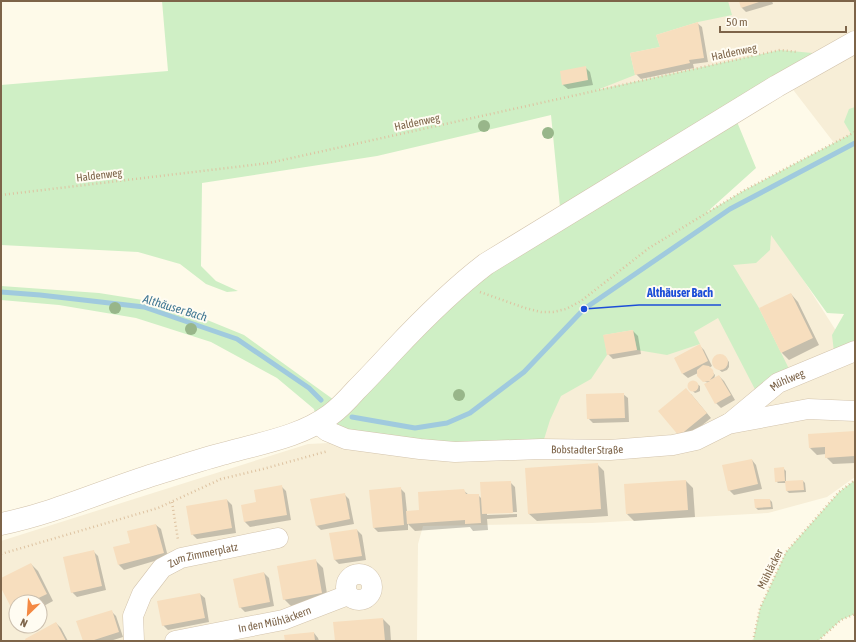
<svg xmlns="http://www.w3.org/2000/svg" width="856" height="642" font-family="'Asap Condensed',sans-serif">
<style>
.residential{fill:#f7eed7;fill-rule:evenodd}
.green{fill:#cfefc5}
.shadow{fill:#0003}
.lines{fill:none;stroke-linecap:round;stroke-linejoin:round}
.stream{stroke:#a0cade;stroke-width:5}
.building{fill:#f7debe}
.minor-casing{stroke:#d3c4ad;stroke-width:21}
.tertiary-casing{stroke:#d3c4ad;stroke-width:23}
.path{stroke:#ddc2a0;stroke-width:2.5;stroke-dasharray:1 3;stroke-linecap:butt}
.minor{stroke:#fff;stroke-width:20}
.tertiary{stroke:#fff;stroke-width:22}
.tree{fill:#98b68a}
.labels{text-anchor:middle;stroke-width:4;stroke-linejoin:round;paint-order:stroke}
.street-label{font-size:11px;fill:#7d6449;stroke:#fffcf2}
.water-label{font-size:12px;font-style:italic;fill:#3f7692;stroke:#fffcf2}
.leader{fill:none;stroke:#1d4ed8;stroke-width:1.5}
.callout-dot{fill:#1d4ed8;stroke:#fffcf2;stroke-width:1.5}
.callout-label{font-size:12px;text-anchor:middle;font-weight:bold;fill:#1d4ed8;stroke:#fffcf2;stroke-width:4;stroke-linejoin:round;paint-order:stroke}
</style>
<rect width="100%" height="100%" fill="#fefae9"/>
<!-- residential -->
<path class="residential" d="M588,1H855V140L838,148L774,65L518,109Z
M758,209L849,351L855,348V477L827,497L768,513L592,523L423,526L418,544L417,641H1V541L308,444L456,437ZM16,602H40V626H16Z"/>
<!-- green -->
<path class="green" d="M162,1H728L732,15L698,22L656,35L660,47L630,53L635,75L597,90L780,50L834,55L733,112L756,168L706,213L743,191L851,134L844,122L849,109L855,107V351L835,360L832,335L844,314L827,313L771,235L770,250L756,263L733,265L759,308L793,377L760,399L718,318L694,332L700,344L667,355L637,350L633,330L604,335L607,355L591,379L561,396L550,420L541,449L455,452L318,424L314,409L277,378L211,342L136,318L59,305L1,300V286L99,293L168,304L244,335L341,405L422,320L561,217L551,115L377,156L202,183L201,266L216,281L238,291L227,292L206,284L180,264L138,252L1,245V85L168,71Z
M855,480V614L841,620L818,641H753L760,608L786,552L839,492Z"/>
<!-- shadow -->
<path class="shadow" d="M740,1H772L773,4L746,12L742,8Z
M697,23L702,27L708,62L693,64L694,68L641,79L636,74L661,48Z
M585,67L590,72L593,85L568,89L563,85L561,72Z
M791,294L798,302L819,345L789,360L782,353Z
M633,331L638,336L641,354L613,359L608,354Z
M700,346L704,350L712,366L709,368L715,375L714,380L719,376L724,381L735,400L721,408L716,403L708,383L702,380L698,373L688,378L683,374L675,358Z
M717,356H724L729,362V367L727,370L722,372L714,366V359Z
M693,381L700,386V391L698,392L695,393L689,387L691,382Z
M623,394L628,398L629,422L593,423L588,418Z
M691,394L711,418L684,440L659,411Z
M855,432V463L833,464L826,457V454L817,455L810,448Z
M752,460L756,465L762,489L734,495L729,490Z
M597,464L604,471L608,516L537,521L529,514L526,469Z
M783,468L786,471V482L803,481L805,483L806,492L789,493L787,491L786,483H778L776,481Z
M686,481L693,488L695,517L634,521L627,514Z
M510,482L515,487L517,512L487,513V515L517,514V517L487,519L488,530L473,531L470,527L415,531L408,524V530L378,532L374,528L400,488L405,493L407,512L420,511L463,490L469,495H478L482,499Z
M281,486L286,491L291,520L250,527L245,522L242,506L257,503Z
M344,494L349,499L354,524L321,530L316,525Z
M227,500L232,505L236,533L197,539L192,534Z
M756,500H770L772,502L773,509L758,510L756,508Z
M156,525L161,529L168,557L124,570L119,565L115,548L131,544Z
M357,530L362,535L366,560L339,564L334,559Z
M93,551L98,556L106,590L77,597L72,592Z
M315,560L323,568L328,600L291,606L284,599Z
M31,564L38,571L53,601L40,608V602H16V613L1,585V580Z
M264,573L269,578L274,606L245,612L240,607Z
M200,594L205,598L209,622L168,630L163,625Z
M111,611L116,616L123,637L110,641H84Z
M383,619L390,626L391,641H336Z
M56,623L61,628L68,641H28Z
M314,633L318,638L319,641H286Z"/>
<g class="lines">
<!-- stream -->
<path class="stream" d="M1,292L40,295L144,307L237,339L309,388L321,400
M352,417L415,428L447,423L470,413L524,372L584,309L730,209L855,143"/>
</g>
<!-- building -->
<path class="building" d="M739,1H762L741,8Z
M698,22L704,58L689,60L690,63L635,75L630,53L660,47L656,35Z
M586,66L588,80L562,85L560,71Z
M791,293L813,338L781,353L759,308Z
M633,330L637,350L607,355L603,335Z
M700,344L708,361L682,374L674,358Z
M712 362a8 8 0 1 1 16 0a8 8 0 1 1-16 0Z
M703,365L709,366L713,370L714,375L710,380L719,375L731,395L715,404L704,384L710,381L703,382L697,376V370Z
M687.5 386a5.5 5.5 0 1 1 11 0a5.5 5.5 0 1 1-11 0Z
M686,388L707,413L679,436L658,411Z
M624,393L625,418L587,419L586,394Z
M855,431V456L825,458V447L809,448L808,434Z
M752,459L758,484L728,491L722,465Z
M598,463L601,509L528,514L525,468Z
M784,467L785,481L775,482L774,468Z
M686,480L688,510L626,514L624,484Z
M803,480L804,490L786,491L785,481Z
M511,481L513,513L482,514L480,482Z
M282,485L287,515L244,522L241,505L256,502L254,490Z
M401,487L404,525L373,528L369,490Z
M464,489L466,494H479L481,523L465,524V520L407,524L406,511L419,510L418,492Z
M345,493L350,519L316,526L310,499Z
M227,499L232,528L191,535L186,506Z
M754,499H770L771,507L755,508Z
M156,524L164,553L118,565L113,547L130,543L127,531Z
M357,529L362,556L334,560L329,533Z
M94,550L102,586L71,593L63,557Z
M316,559L322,593L283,600L277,566Z
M31,563L47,594L30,602H16V609L13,611L1,588V578Z
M264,572L270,602L239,608L233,579Z
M200,593L205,618L162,626L157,601Z
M112,610L119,632L91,641H83L76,621Z
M383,618L385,641H335L333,622Z
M56,622L66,641H26L25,639Z
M314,632L315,641H285L284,635Z"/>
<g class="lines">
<defs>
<g id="minor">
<path id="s1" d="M730,423L778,383L855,351"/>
<path id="s2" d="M318,424L327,431L346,439L420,449L455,452L541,449L610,450L673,445L696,440L728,424L808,409L855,411"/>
<circle cx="359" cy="587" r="13"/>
<path id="s3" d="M134,641L133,616L142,594L162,568L181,558L278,538"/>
<path id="s4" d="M175,641L283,620L348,595"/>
</g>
<path id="tertiary" d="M1,524C55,513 104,490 156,474C179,467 202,459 226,453C261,443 300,437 330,415C340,408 348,399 356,390C369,377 381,364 393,351C423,319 452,290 486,264L777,86L855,42"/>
</defs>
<!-- minor casing -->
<use href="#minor" class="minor-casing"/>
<!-- tertiary casing -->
<use href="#tertiary" class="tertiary-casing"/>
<!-- path -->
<path class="path" d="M1,195L269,163L780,50L798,52
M480,292L525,308L541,312H553L566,309L581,301L649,248L743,191L855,132
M172,502L178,540
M1,554L158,508L221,479L263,469L328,451
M753,641L760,608L786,552L839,492L855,480
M818,641L841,620L855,614"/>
<!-- minor -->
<use href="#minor" class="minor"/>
<!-- tertiary -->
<use href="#tertiary" class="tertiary"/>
</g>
<!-- trees -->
<g class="tree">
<circle cx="484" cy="126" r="6"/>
<circle cx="548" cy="133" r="6"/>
<circle cx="115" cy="308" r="6"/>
<circle cx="191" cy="329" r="6"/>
<circle cx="459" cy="395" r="6"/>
</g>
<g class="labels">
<!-- street labels -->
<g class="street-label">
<text transform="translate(734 52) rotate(-12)" y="4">Haldenweg</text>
<text transform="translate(417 122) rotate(-12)" y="4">Haldenweg</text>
<text transform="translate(99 175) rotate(-7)" y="4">Haldenweg</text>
<text dy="4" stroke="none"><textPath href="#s1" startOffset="72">Mühlweg</textPath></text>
<text dy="4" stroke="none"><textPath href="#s2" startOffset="274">Bobstadter Straße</textPath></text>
<text dy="4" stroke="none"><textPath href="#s3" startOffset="125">Zum Zimmerplatz</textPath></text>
<text transform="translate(770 569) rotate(-63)" y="4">Mühläcker</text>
<text dy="4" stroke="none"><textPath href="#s4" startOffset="102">In den Mühläckern</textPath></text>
</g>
<!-- water labels -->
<g class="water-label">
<text transform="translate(175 308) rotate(17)" y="4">Althäuser Bach</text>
</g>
</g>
<!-- callouts -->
<path class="leader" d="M584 309L639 305H721"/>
<circle class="callout-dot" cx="584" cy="309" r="4"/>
<g class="callout-label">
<text x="680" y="297">Althäuser Bach</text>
</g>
<!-- border -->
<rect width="856" height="642" fill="none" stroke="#7d6449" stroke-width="4"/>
<!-- north arrow -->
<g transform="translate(28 614) rotate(205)"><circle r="19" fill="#fffcf2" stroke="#cbbfae"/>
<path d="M0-3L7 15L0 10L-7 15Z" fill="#f48943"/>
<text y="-6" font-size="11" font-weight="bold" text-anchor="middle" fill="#7d6449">N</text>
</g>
<!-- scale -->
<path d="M720 26v6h126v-6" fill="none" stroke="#7d6449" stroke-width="2"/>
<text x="726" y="26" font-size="12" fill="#7d6449" stroke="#fffcf2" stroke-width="3" paint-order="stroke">50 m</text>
</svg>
